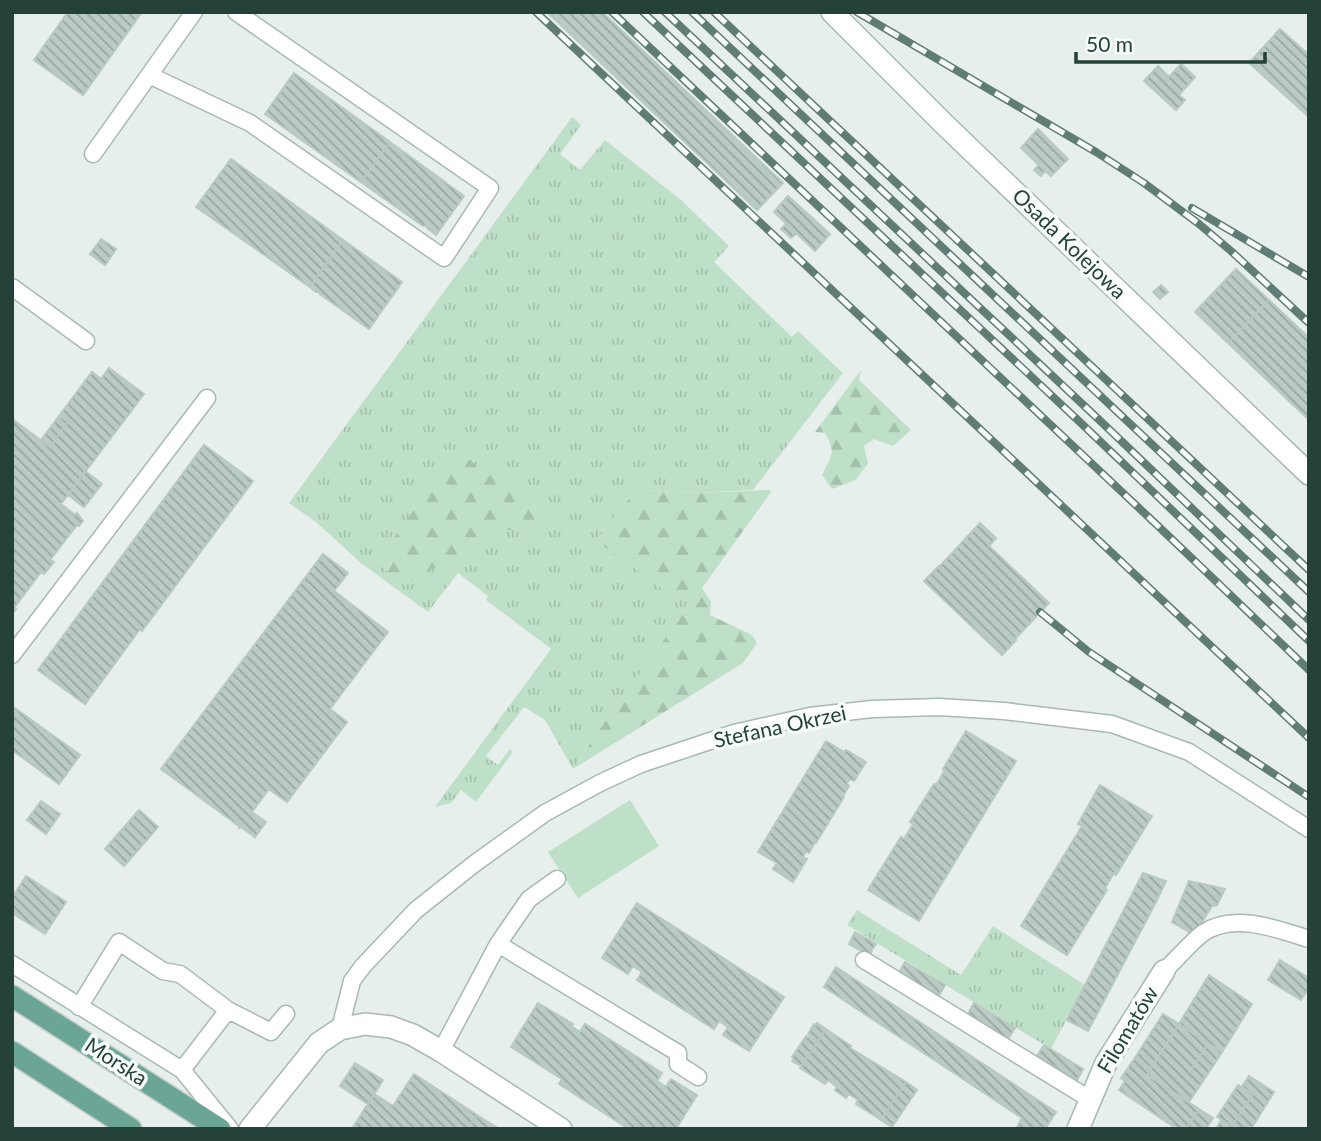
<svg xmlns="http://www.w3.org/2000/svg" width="1321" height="1141" font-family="Lato,sans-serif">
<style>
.grass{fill:url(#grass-tufts);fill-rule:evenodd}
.forest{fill:url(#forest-firs)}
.pitch{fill:#bfe0c8}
.building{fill:url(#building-back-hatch);stroke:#b8c9c2;stroke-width:2}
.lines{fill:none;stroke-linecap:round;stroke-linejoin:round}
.service-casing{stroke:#a8b8b2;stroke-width:19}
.minor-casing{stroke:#a8b8b2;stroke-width:24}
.primary-casing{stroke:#c2cac8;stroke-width:24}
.service{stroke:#fff;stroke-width:16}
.minor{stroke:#fff;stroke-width:21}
.primary{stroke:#6aa596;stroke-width:21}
.rail-casing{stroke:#5f7d75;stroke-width:8}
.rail{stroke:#f7fbf9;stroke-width:5;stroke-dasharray:16;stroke-linecap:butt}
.labels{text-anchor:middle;stroke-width:7;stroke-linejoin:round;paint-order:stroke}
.street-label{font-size:21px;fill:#24423a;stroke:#f7fbf9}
</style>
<defs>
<pattern id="grass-tufts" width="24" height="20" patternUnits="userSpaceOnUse" patternTransform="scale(1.75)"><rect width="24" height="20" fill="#bfe0c8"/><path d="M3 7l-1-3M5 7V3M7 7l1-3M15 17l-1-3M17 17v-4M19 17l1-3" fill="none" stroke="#a4c1ad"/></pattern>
<pattern id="forest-firs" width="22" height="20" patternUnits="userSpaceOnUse" patternTransform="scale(1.75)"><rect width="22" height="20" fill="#bfe0c8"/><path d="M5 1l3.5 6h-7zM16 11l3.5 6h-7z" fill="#a4c1ad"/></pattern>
<pattern id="building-back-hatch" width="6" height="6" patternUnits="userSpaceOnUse" patternTransform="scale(1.75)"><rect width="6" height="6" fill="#bbcac4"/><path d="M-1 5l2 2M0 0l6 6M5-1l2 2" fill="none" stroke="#98a6a0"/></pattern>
</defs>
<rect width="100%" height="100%" fill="#e6efeb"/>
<!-- grass -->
<path class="grass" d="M572,117L581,125L560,154L580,170L605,140L681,200L729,246L714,262L792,337L798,331L843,373L753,490L697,493L645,490L631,496L597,540L670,594L702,588L615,707L573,769L545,720L524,707L486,756L498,765L510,749L513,752L476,802L461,790L451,803L435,807L551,649L486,600L488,596L458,573L428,612L361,563L316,522L289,503ZM456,452L553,517L539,533L518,530H484L457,554Z
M857,910L961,975L993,926L1085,985L1051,1049L847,925Z"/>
<!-- forest -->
<path class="forest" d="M861,370L859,380L911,430L893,446L874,439L864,446L868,464L855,480L832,489L822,475C832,455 836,453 825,433L815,432Z
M456,451L553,517L546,530L539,533L518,530H484L457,554L406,585L376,563Z
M645,490L697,493L770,490L771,492L702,588L711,602L710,615L752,635L757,643L743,663L573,769L615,707L701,589L670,594L596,541L631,496Z"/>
<!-- pitch -->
<path class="pitch" d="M630,800L659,846L578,898L548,852Z"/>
<!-- building -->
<path class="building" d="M68,12H142L83,95L34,60Z
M547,12H602L783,183L757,210Z
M1280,29L1309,55V117L1249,63Z
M1181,64L1195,77L1179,95L1185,100L1176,110L1144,81L1158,66L1169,77Z
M294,73L390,142L361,182L265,114Z
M1038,129L1068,159L1051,176L1045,171L1041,176L1034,170L1039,165L1021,148Z
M390,142L464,196L436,235L427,228V226H423L361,182Z
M231,159L343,240L310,287L196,207Z
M788,196L830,234L815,251L774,212Z
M787,223L797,233L791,238L781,229Z
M101,239L116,249L105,265L90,254Z
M343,240L402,282L369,329L320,294L318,291L316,292L310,287Z
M1236,269L1269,300L1228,343L1195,312Z
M1161,285L1168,292L1160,299L1153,292Z
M1269,300L1309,338V420L1228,343Z
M109,368L144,394L61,504L75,515L77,513L83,521L79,526L77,525L50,560L54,562L44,574L41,572L14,608L16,609L12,614V419L50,447L68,422L59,416L92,372L101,379Z
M59,416L68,422L50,447L41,440Z
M204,445L253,481L142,631L140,629L85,704L38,670Z
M85,471L102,484L84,507L68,495Z
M980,523L996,538L989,546L1049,603L1015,639L940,566Z
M323,554L348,573L334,591L388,632L330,709L347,722L287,802L269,789L252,812L266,822L255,837L241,827L239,828V826L161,769Z
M939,566L1016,640L1002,655L924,581Z
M12,706L80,755L59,784L12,750Z
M966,731L1016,761L919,921L868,890L901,837L904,839L913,824L910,822L934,784L936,785L945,770L943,769Z
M826,741L844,752L846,750L866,762L854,781L850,779L848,781L847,784L849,786L843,796L844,797L816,843L815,842L809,853L806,851L803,857L807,859L793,882L773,869L777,863L758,852Z
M1100,785L1152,816L1116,875L1114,873L1105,888L1107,890L1067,955L1021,926L1082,826L1078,824Z
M41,801L60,814L46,834L27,820Z
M139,810L158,827L124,866L105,849Z
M1143,873L1166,881L1156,902L1088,1031L1067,1020Z
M26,876L66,902L45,934L12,913V898Z
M1189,881L1225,889L1217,905L1212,906L1194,935L1172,922Z
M637,903L784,997L749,1051L723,1035L728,1027L719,1021L714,1029L637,980L642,972L633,966L628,974L602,958Z
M855,932L876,944L873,948L871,949L872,951L869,955L849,944Z
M1280,960L1309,978V988L1301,1000L1268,980Z
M905,962L945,985L938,997L899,973Z
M836,967L1056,1112L1045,1129H1016L1022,1118L824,987Z
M1209,975L1252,1004L1222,1052L1179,1024Z
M538,1003L573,1024L571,1026L580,1032L585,1024L662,1073L657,1081L666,1087L671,1079L697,1095L676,1129H629L559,1084L562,1079L511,1047Z
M974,1003L1015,1028L1008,1039L968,1014Z
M1163,1014L1179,1024L1151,1068L1135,1058Z
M817,1023L826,1029L801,1066L792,1061L794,1059L792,1057L806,1036L808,1037L810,1035L808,1034L814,1024L816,1025Z
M1179,1024L1208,1044L1190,1072L1203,1081L1189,1102L1147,1075Z
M826,1029L851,1046L850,1048L906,1082L881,1120L856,1104L858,1100L849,1094L846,1098L835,1090L837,1087L828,1080L825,1084L800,1068Z
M1208,1044L1222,1052L1203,1081L1190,1072Z
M1044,1045L1083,1069L1077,1080L1037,1056Z
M1135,1058L1151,1069L1147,1075L1199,1109L1186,1129H1177L1119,1090L1125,1081L1121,1078Z
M355,1063L383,1080L368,1104L340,1086Z
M414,1074L477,1115L468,1129H352L374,1094L393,1106Z
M1249,1076L1274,1092L1251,1129H1216L1221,1120L1232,1126L1253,1094L1242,1087Z
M906,1082L917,1090L892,1127L881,1120Z
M1238,1085L1253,1094L1232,1126L1217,1117Z
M1199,1109L1213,1118L1206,1129H1186Z
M477,1115L499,1129H468Z"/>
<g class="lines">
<defs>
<path id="service" d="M149,75L250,123L444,258L490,188L236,12
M93,154L194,12
M12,287L86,341
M12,655L207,398
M498,944L678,1053V1064L698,1077
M864,960L1091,1100
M12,964L182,1070L230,1129
M1164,971C1176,960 1190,943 1203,933C1234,912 1277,929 1309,939
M79,1007L119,942L163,971L180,974L228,1010L271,1032L286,1014
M340,1029L352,981L363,966L416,910L474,864L545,813L600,783L641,764L734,733L810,716L872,709L939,707L1004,711L1112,724L1189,752L1309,829
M441,1051L498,944L529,899L557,879
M182,1070L228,1010"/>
<path id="minor" d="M832,12L946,126L1309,474
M250,1129L319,1043L340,1029L365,1024L391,1027L413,1035L441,1051L561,1129
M1078,1129L1106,1063L1164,971"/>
<path id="primary" d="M12,996L220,1129
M12,1052L131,1129"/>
</defs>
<!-- service casing -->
<use href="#service" class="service-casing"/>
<!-- minor casing -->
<use href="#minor" class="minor-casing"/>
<!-- primary casing -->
<use href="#primary" class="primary-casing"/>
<!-- service -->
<use href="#service" class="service"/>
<!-- minor -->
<use href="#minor" class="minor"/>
<!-- primary -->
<use href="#primary" class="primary"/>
<defs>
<path id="rail" d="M536,12L1309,738
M612,12L1157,525L1309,670
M643,12L1083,425L1309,641
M665,12L1093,414L1309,620
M692,12L1309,592
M714,12L1309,570
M857,12L1096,152L1144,183L1199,224L1231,251L1309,323
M1192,208L1309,277
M1040,612L1089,652L1309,797"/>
</defs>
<!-- rail casing -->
<use href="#rail" class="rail-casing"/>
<!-- rail -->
<use href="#rail" class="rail"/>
</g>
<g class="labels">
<!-- street labels -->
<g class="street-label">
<text transform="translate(1069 244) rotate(44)" y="7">Osada Kolejowa</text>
<text transform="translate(780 727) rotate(-12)" y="7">Stefana Okrzei</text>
<text transform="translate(1128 1030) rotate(-59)" y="7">Filomatów</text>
<text transform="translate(116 1062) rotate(33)" y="7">Morska</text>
</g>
</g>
<!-- border -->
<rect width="1321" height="1141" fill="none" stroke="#24423a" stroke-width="28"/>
<!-- scale -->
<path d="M1076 52v10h189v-10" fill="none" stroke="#24423a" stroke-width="3.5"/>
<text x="1086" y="52" font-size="21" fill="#24423a" stroke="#f7fbf9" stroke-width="5" paint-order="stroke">50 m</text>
</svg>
